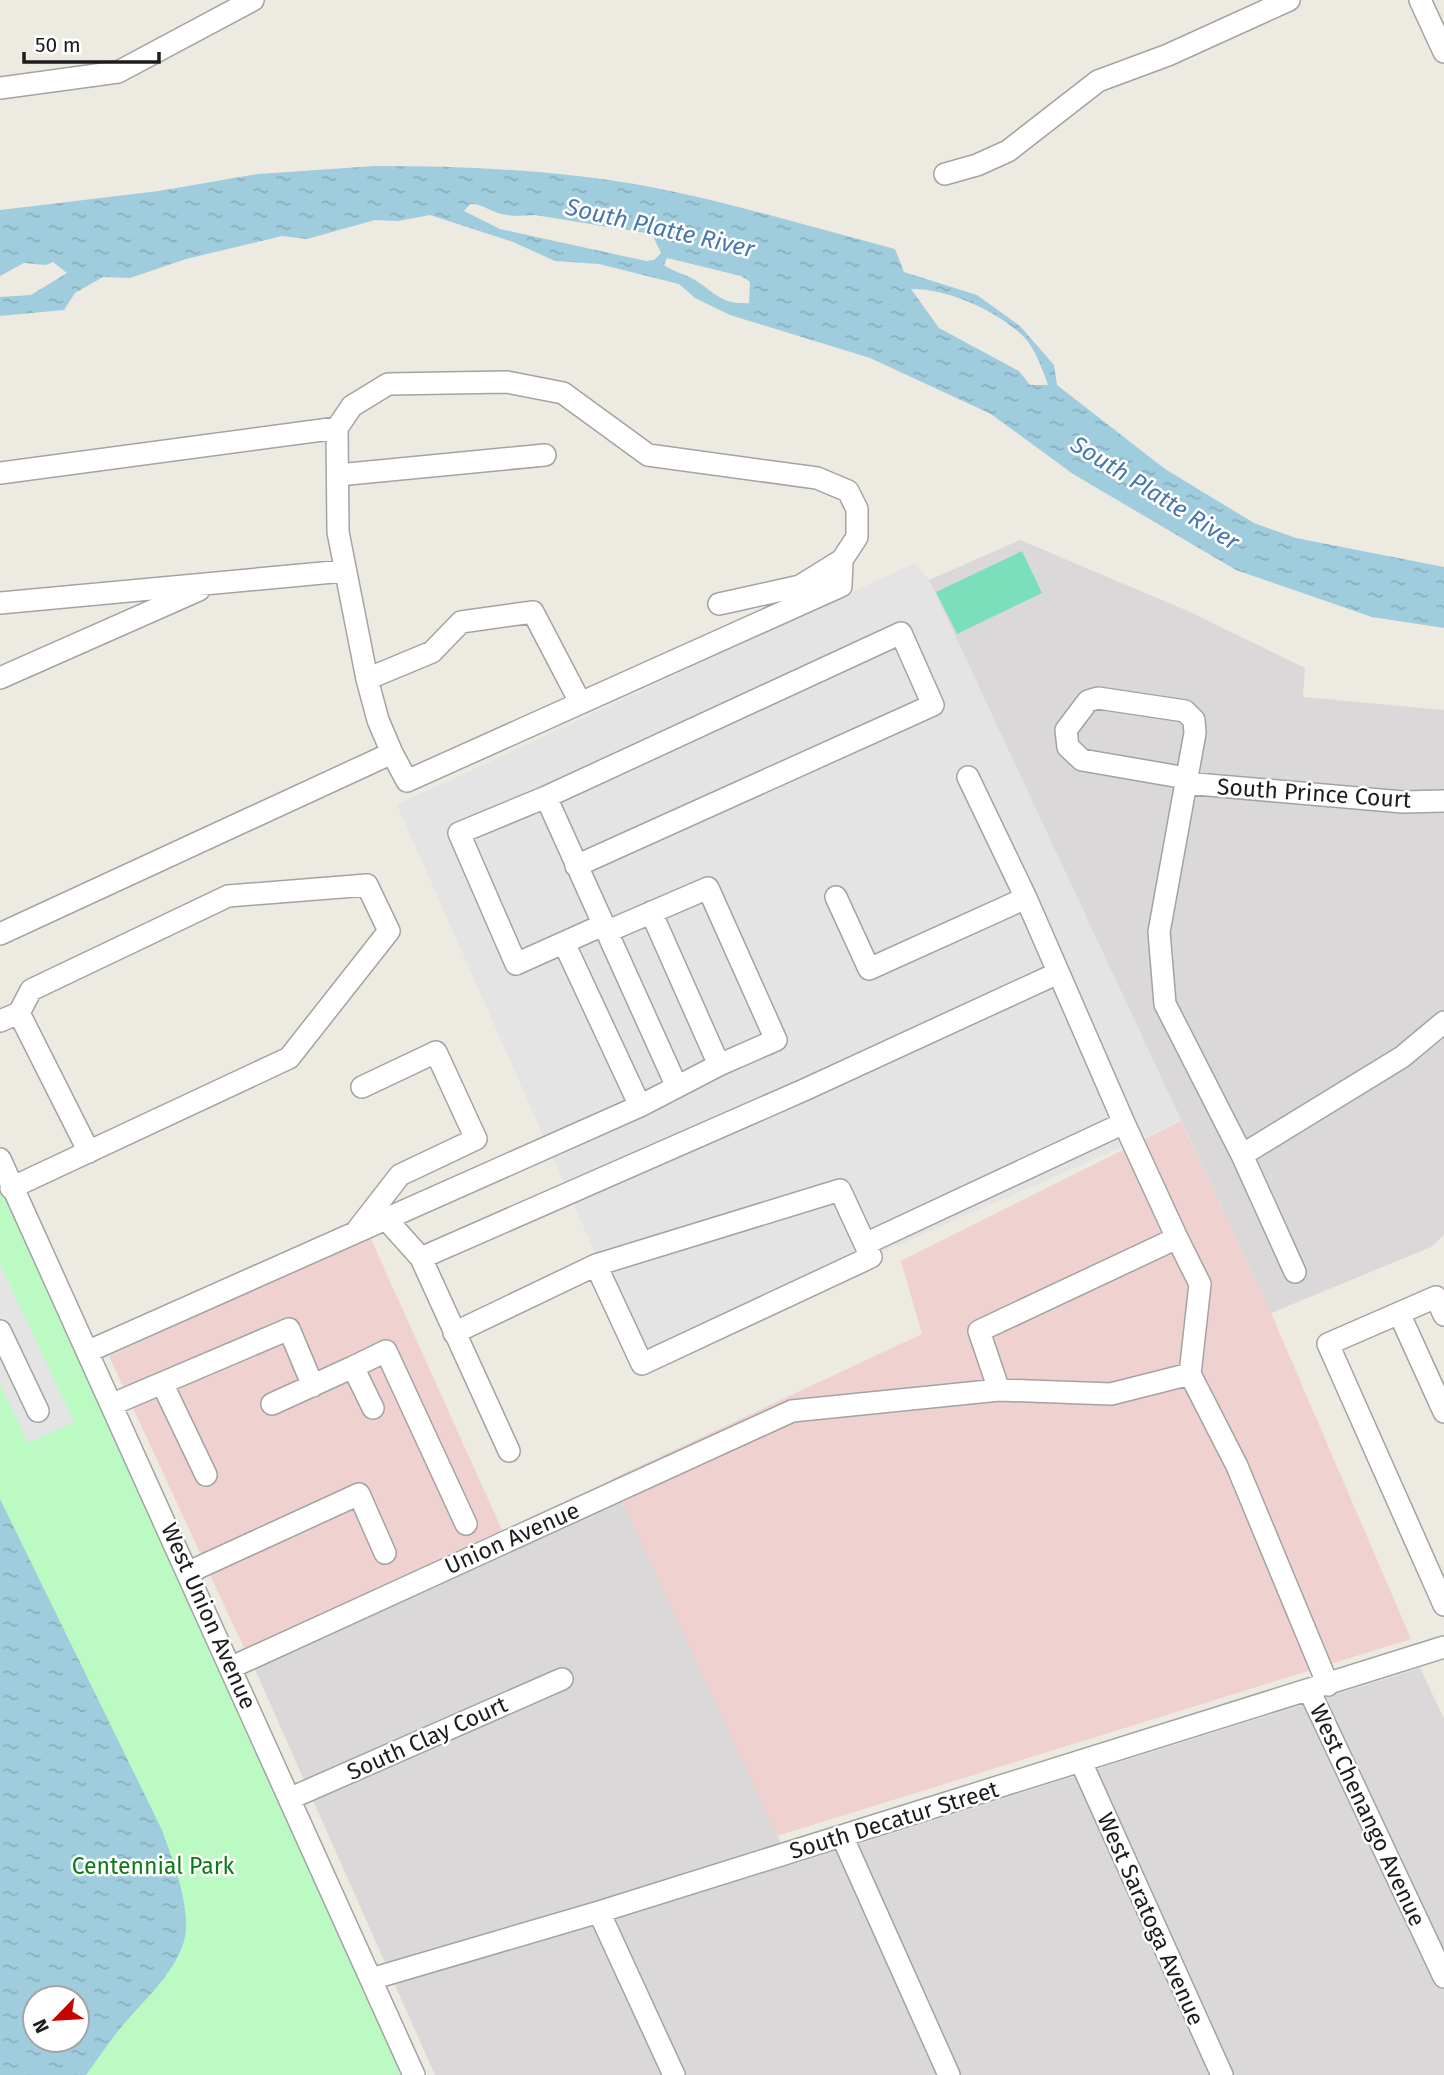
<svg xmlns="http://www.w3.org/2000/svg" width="1444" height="2075" font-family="'Fira Sans',sans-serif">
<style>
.residential{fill:#dad8d8}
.commercial{fill:#efd1cf}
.park{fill:#bbfac2;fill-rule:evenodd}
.pitch{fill:#7cdfbc}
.parking{fill:#e4e4e4}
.water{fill:url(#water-ripples);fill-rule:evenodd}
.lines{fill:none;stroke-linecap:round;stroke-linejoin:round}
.minor-casing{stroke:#a3a3a3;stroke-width:24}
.minor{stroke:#fff;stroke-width:21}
.labels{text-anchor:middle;stroke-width:5;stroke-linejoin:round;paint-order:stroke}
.street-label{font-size:23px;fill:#1c1c1c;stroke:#fff}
.park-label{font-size:23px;fill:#097a15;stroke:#fff}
.water-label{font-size:24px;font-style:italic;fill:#4777ac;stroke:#fff}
</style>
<defs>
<pattern id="water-ripples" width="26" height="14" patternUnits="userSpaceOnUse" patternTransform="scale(1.75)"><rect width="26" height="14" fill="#9fcddd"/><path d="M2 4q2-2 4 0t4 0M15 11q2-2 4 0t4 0" fill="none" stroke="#88afbd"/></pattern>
</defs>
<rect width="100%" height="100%" fill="#edeae1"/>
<!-- residential -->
<path class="residential" d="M1020,540L1190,612L1305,668L1303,697L1444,710V1235L1431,1247L1271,1313L929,580Z
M620,1496L791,1865L1420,1668L1444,1719V2075H435L253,1665Z"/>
<!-- commercial -->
<path class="commercial" d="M1181,1121L1271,1313L1411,1639L777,1836L612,1479L922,1334L901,1261Z
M370,1237L502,1530L244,1648L109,1356Z"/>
<!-- park -->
<path class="park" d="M0,1163L414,2075H0ZM35,1998H77V2040H35Z"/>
<!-- pitch -->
<path class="pitch" d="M1022,551L1042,593L957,634L936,592Z"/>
<!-- parking -->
<path class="parking" d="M915,563L929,580L1181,1121L871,1257L646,1368L397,805Z
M0,1264L74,1422L28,1443L0,1384Z"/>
<!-- water -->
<path class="water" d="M375,166C467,166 560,170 651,187C733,203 814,228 895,249L904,272L977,295L1020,326L1054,365L1057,385L1165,469L1254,523L1296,538L1444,567V628L1372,617L1236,570L1073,474L991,414L870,358L730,315L695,298L679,284L599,264L555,261L513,242L430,215L398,221L375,220L307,239L282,236L186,259L130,278L103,277L75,293L64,310L0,316V297L31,295L67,273L53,262L46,265L24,263L0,276V210L159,191L258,174ZM470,204C481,204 483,207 493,211C506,217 521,216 535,215L652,234L661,253L654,260L646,261L500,229L464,211ZM667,258L741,276L750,282L749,303C721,305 716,293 695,280C685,274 674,272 664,265ZM911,289C949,289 996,310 1024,337C1035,348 1043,371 1048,385H1030L1019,371L939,328Z
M0,1499L162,1830C173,1861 187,1896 186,1929C184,1967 140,2003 118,2031C107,2045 97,2060 86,2075H0ZM77,1998V2040H35V1998Z"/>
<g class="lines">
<defs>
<path id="minor" d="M1420,0L1444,52
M0,88L118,72L253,0
M945,174L977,165L1008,151L1098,81L1168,55L1289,0
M0,473L337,428
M338,475L545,455
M0,603L344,571
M0,678L199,590
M367,679L432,652L461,622L533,612L580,702
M392,753L407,781L841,586L842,560
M1186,778L1082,760L1068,747L1066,730L1088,701L1098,698L1185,711L1194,720L1195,733L1159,932L1165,1004L1242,1155L1295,1272
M1185,783L1403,802L1444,801
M546,797L677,1087
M576,866L933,705L901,633L546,797L459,833L516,964L603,925
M836,897L869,969L1026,898
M606,932L708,888L776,1040L719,1065L651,912
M0,934L392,753L378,720L367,679L338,532L337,428L352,406L388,384L507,382L563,393L648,455L817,478L848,491L857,509V537L842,560L800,586L719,604
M19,1013L89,1152
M0,1021L19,1013L31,990L228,896L367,885L389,931L289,1058L11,1188
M640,1106L719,1065
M1124,1123L1177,1238
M1242,1155L1402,1057L1444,1022
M0,1159L414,2075
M386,1219L421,1258L509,1451
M358,1229L400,1175L476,1139L436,1052L362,1087
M865,1244L1124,1123L1026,898L968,777
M421,1258L804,1090L1058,973
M1399,1313L1444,1412
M1444,1315L1436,1297L1328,1344L1444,1605
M0,1331L38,1411
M454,1333L596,1265L840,1190L871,1257L642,1364L596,1265
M89,1351L640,1106L564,943
M353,1367L386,1351L466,1524
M162,1383L206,1475
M999,1390L979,1331L1177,1238L1200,1284L1190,1374
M113,1404L289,1329L313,1386
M272,1404L353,1367L373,1408
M189,1572L359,1494L385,1553
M232,1667L792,1411L999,1390L1111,1394L1190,1374L1237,1466L1328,1685
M1309,1690L1444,1977
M1081,1762L1222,2075
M291,1798L562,1679
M842,1836L949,2075
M599,1912L674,2075
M371,1979L599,1912L1444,1647"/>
</defs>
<!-- minor casing -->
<use href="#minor" class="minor-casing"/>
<!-- minor -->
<use href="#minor" class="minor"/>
</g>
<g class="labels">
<!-- street labels -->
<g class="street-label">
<text transform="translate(1314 793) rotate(4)" y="8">South Prince Court</text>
<text transform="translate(512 1538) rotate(-24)" y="8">Union Avenue</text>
<text transform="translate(209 1616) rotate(66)" y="8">West Union Avenue</text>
<text transform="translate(427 1738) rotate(-24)" y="8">South Clay Court</text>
<text transform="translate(1368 1815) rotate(65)" y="8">West Chenango Avenue</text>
<text transform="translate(894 1820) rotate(-17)" y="8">South Decatur Street</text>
<text transform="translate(1151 1919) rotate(66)" y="8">West Saratoga Avenue</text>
</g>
<!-- park labels -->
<g class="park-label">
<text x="153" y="1874">Centennial Park</text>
</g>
<!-- water labels -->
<g class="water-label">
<text transform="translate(660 228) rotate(13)" y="8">South Platte River</text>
<text transform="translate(1155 493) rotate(32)" y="8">South Platte River</text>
</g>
</g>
<!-- north arrow -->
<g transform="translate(56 2019) rotate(245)"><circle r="33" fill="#ffffff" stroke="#a4a4a4" stroke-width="2"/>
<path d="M0-5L12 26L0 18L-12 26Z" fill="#c70500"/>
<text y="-10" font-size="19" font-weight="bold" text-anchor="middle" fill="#1c1c1c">N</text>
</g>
<!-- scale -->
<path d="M24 52v10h135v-10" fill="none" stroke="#1c1c1c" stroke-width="3.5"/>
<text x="35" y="52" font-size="21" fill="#1c1c1c" stroke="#ffffff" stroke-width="5" paint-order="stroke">50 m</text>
</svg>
